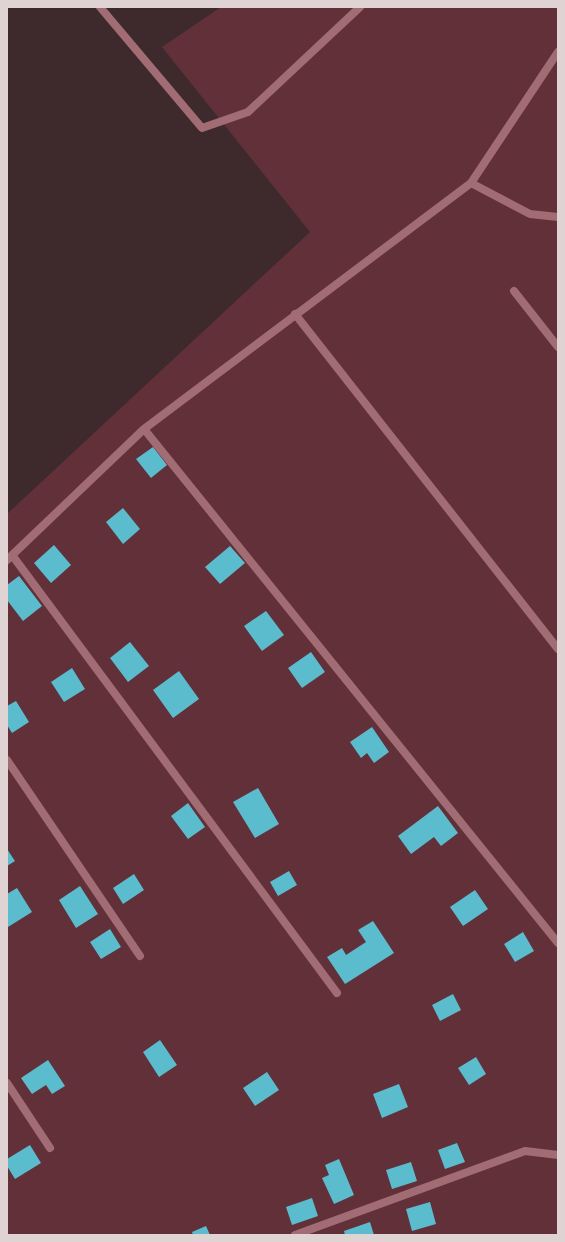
<svg xmlns="http://www.w3.org/2000/svg" width="565" height="1242" font-family="'Nunito Sans',sans-serif">
<style>
.green{fill:#623039}
.building{fill:#5bbcce}
.lines{fill:none;stroke-linecap:round;stroke-linejoin:round}
.lane{stroke:#a26c74;stroke-width:8}
</style>
<rect width="100%" height="100%" fill="#3e2a2d"/>
<!-- green -->
<path class="green" d="M221,7H558V1235H7V514L310,232L162,47Z"/>
<!-- building -->
<path class="building" d="M153,447L167,465L151,478L136,459Z
M123,508L140,529L123,544L106,522Z
M54,545L71,565L51,583L34,563Z
M230,546L245,563L220,584L205,567Z
M19,576L42,606L23,621L7,600V585Z
M266,611L284,635L262,651L244,626Z
M130,642L149,666L128,682L110,658Z
M311,652L325,672L302,688L288,668Z
M72,668L85,689L64,702L51,682Z
M179,671L199,699L173,718L153,690Z
M16,701L29,722L12,733L7,725V706Z
M372,727L389,752L374,763L367,753L361,758L350,742Z
M258,788L279,824L255,838L233,802Z
M188,803L205,827L188,839L171,816Z
M438,806L458,833L441,846L434,837L411,854L398,836Z
M7,849L15,861L7,866Z
M289,871L297,885L278,896L270,882Z
M134,874L144,890L123,904L113,888Z
M80,886L98,914L76,928L59,900Z
M17,888L32,912L8,927L7,925V894Z
M475,890L488,909L463,926L450,907Z
M373,921L394,953L345,984L327,957L342,948L346,955L366,942L358,930Z
M110,929L121,947L101,959L90,942Z
M523,932L534,951L515,962L504,944Z
M453,994L461,1010L440,1021L432,1005Z
M160,1040L177,1065L159,1077L143,1052Z
M476,1057L486,1074L469,1085L458,1068Z
M48,1060L65,1086L52,1094L46,1085L32,1094L21,1078Z
M267,1072L279,1090L255,1106L243,1088Z
M399,1084L408,1107L382,1118L373,1094Z
M457,1143L465,1162L445,1169L438,1150Z
M30,1145L41,1163L15,1179L7,1166V1159Z
M339,1159L354,1195L334,1204L322,1178L329,1175L325,1165Z
M411,1162L417,1181L392,1189L386,1170Z
M312,1198L318,1216L292,1225L286,1207Z
M430,1202L436,1224L412,1231L406,1209Z
M370,1222L374,1235H345L344,1231Z
M206,1226L210,1235H193L192,1232Z"/>
<g class="lines">
<!-- lane -->
<path class="lane" d="M100,7L202,128L248,112L360,7
M471,183L530,214L558,217
M514,291L558,347
M295,314L558,649
M144,429L558,943
M12,555L337,993
M7,560L144,429L471,183L558,52
M7,760L140,956
M7,1083L50,1148
M295,1235L525,1151L558,1155"/>
</g>
<!-- border -->
<rect width="565" height="1242" fill="none" stroke="#e0d3d4" stroke-width="16"/>
</svg>
